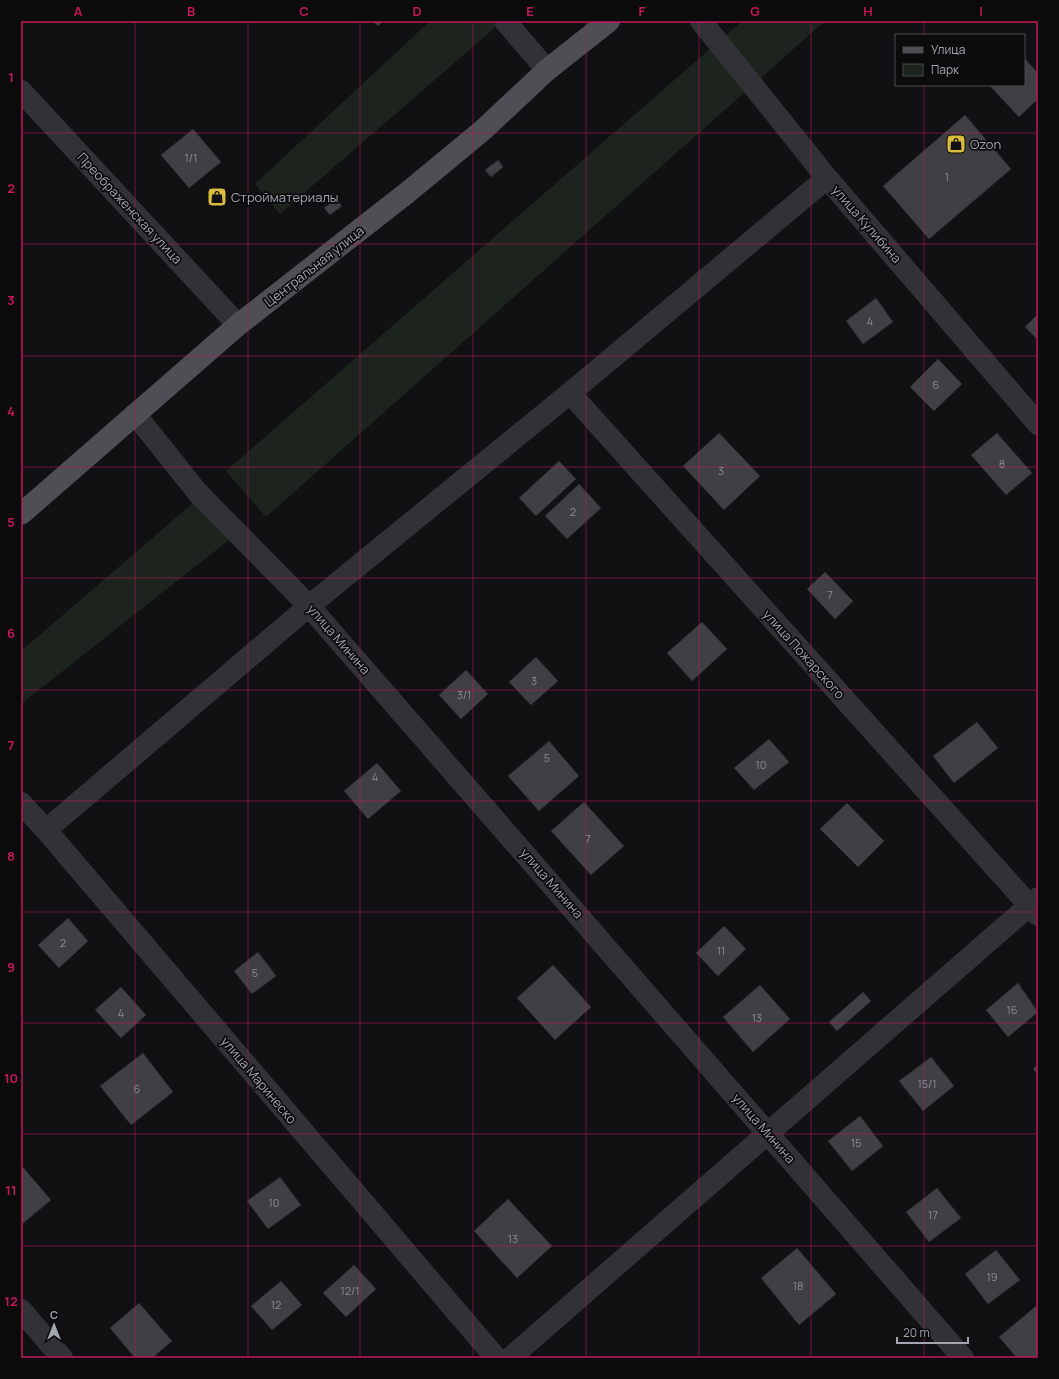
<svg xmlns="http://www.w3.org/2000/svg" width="1059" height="1379" font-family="Manrope,sans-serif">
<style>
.green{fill:#1d241e}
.building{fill:#404044;stroke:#2b2b2d}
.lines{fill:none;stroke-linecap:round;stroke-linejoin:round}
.minor{stroke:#323236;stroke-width:22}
.major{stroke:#4e4f55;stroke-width:22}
.grid{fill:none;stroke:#c2185b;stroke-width:1;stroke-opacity:0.55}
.labels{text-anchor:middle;stroke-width:3.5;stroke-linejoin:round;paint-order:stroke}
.number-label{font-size:11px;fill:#8a8c96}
.poi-label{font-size:13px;fill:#a3a5b1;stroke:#0c0b0c;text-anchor:start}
.street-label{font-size:13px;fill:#a3a5b1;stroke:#0c0b0c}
.neatline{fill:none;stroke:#c2185b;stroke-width:1.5}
.grid-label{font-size:13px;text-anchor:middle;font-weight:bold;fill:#c2185b}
</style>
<rect width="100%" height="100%" fill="#111012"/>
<!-- green -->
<path class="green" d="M430,21H492L497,26L280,214L255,184Z
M742,21H825L266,517L226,471Z
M193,503L229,540L21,704V651Z"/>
<!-- building -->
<path class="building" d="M373,21H383L378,26Z
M1024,58L1038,73V99L1019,117L989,85H1024Z
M965,115L1011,169L929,239L883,186Z
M193,129L221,162L189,188L161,155Z
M498,160L503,167L491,177L485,170Z
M336,199L342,206L330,215L324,208Z
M876,298L893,322L863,344L846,321Z
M1038,314V340L1025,327Z
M938,359L962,384L934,411L910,387Z
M719,433L760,476L724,510L683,466Z
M997,433L1032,473L1006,495L971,455Z
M559,461L576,479L536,516L519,498Z
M579,484L601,508L567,539L545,516Z
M825,572L853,601L835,619L807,589Z
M702,622L727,649L692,681L667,653Z
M536,657L558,681L531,705L509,682Z
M466,670L488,694L461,719L439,695Z
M977,722L998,748L954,783L933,756Z
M769,739L789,762L754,790L734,768Z
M549,741L579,776L539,811L508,776Z
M377,763L401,791L368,819L344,791Z
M584,802L624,846L591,875L551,831Z
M847,803L884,841L858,867L820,829Z
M68,918L88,941L59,968L38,945Z
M724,926L746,949L718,976L696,953Z
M258,952L276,976L252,994L234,971Z
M553,965L591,1007L555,1040L517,998Z
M1018,983L1038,1012L1008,1037L986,1010Z
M760,985L790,1019L753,1052L723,1017Z
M121,987L146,1015L121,1038L95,1010Z
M863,992L871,1001L837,1031L829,1022Z
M143,1053L173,1092L131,1125L100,1086Z
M931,1057L954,1086L923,1111L899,1081Z
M1038,1065V1075L1033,1069Z
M860,1116L883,1146L852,1171L828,1141Z
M21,1165L51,1200L21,1225Z
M280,1177L301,1205L268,1229L247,1201Z
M937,1188L961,1218L929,1242L906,1212Z
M508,1199L552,1246L517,1278L474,1231Z
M797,1248L836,1294L799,1325L761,1278Z
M996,1250L1020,1280L988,1304L965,1274Z
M354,1265L376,1289L346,1317L323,1293Z
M281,1281L302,1305L272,1330L251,1306Z
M139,1303L172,1341L152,1358H135L110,1328Z
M1036,1306L1038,1308V1354L1034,1358H1017L999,1337Z"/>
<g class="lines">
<!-- minor -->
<path class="minor" d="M505,21L547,70
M701,21L827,178L1038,424
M21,91L238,325
M570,393L1038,915
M135,414L198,493L309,606L963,1358
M21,803L46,830L496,1358
M46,830L309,606L570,393L827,178
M21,1310L62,1358
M510,1358L1038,898"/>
<!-- major -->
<path class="major" d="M21,514L238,325L408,192L483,130L547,70L609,21"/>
</g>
<!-- grid -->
<path class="grid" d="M135,21V1358M248,21V1358M360,21V1358M473,21V1358M586,21V1358M699,21V1358M811,21V1358M924,21V35M924,85V1358M21,133H1038M21,244H1038M21,356H1038M21,467H1038M21,578H1038M21,690H1038M21,801H1038M21,912H1038M21,1023H1038M21,1134H1038M21,1246H1038"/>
<!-- icons -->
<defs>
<symbol id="shop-square" viewBox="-11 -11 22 22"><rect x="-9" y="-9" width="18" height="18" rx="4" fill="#ddbd3d" stroke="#0c0b0c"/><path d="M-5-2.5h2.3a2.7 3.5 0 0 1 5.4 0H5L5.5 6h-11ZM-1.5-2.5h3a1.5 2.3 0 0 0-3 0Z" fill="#111"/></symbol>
</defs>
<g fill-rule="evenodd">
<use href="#shop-square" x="945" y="133" width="22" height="22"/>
<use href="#shop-square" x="206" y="186" width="22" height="22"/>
</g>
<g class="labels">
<!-- number labels -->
<g class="number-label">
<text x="191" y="162">1/1</text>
<text x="947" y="181">1</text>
<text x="870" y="325">4</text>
<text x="936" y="389">6</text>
<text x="1002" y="468">8</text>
<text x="721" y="475">3</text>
<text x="573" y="516">2</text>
<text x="830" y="599">7</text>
<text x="534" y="685">3</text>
<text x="464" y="699">3/1</text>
<text x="547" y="762">5</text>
<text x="761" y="769">10</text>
<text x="375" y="781">4</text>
<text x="588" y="843">7</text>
<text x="63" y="947">2</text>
<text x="721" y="955">11</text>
<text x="255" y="977">5</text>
<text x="1012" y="1014">16</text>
<text x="121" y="1017">4</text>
<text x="757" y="1022">13</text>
<text x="927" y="1088">15/1</text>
<text x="137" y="1093">6</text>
<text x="856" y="1147">15</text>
<text x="274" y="1207">10</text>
<text x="933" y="1219">17</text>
<text x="513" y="1243">13</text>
<text x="992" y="1281">19</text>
<text x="798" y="1290">18</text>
<text x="350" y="1295">12/1</text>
<text x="276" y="1309">12</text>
</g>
<!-- poi labels -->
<g class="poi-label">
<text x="970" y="149">Ozon</text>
<text x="231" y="202">Стройматериалы</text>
</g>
<!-- street labels -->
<g class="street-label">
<text transform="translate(130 208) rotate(47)" y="5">Преображенская улица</text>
<text transform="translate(867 224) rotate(49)" y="5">улица Кулибина</text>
<text transform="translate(314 266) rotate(-38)" y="5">Центральная улица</text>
<text transform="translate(339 639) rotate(49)" y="5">улица Минина</text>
<text transform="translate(804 654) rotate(48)" y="5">улица Пожарского</text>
<text transform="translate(552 883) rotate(49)" y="5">улица Минина</text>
<text transform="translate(259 1080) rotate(50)" y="5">улица Маринеско</text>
<text transform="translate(764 1128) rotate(49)" y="5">улица Минина</text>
</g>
</g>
<!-- border -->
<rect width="1059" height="1379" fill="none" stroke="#0c0b0c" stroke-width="44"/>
<!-- legend -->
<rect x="895" y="34" width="130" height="52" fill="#0c0b0c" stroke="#48494e"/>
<rect x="903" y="47" width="20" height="6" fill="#4e4f55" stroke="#48494e"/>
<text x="931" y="54" font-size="12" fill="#a3a5b1">Улица</text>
<rect x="903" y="64" width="20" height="12" fill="#1d241e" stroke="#48494e"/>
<text x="931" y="74" font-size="12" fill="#a3a5b1">Парк</text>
<!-- north arrow -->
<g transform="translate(54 1325)" stroke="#0c0b0c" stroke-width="3" paint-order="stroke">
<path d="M0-3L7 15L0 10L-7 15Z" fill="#a3a5b1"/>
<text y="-6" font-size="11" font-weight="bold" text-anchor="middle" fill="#a3a5b1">С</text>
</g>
<!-- scale -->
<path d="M897 1337v6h71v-6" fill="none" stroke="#a3a5b1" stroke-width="2"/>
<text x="903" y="1337" font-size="12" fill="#a3a5b1" stroke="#0c0b0c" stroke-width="3" paint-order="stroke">20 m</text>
<rect x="22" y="22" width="1015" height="1335" class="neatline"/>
<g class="grid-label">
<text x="78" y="16">A</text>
<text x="191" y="16">B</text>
<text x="304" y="16">C</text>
<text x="417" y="16">D</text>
<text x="530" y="16">E</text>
<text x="642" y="16">F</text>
<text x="755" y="16">G</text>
<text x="868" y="16">H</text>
<text x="981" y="16">I</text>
<text x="11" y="82">1</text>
<text x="11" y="193">2</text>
<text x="11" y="305">3</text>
<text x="11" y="416">4</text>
<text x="11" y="527">5</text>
<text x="11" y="638">6</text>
<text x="11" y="750">7</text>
<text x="11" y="861">8</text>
<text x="11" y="972">9</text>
<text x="11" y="1083">10</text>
<text x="11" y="1195">11</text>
<text x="11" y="1306">12</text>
</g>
</svg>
